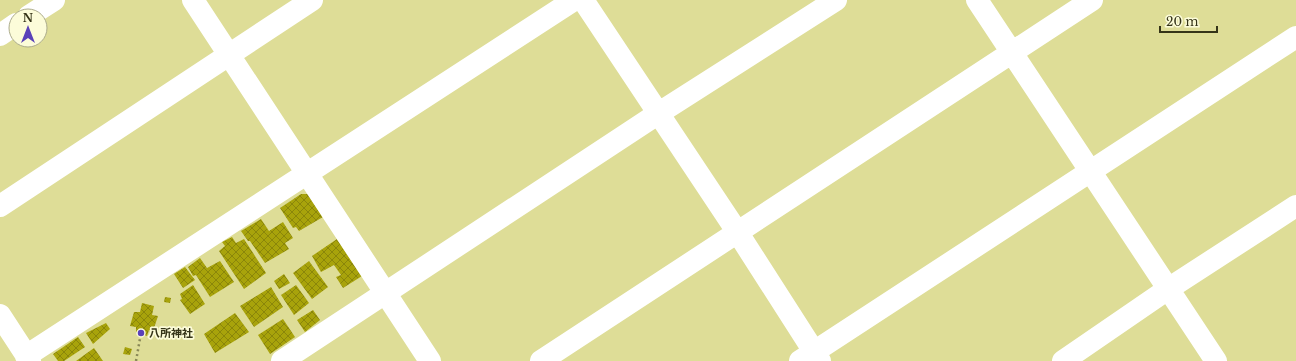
<svg xmlns="http://www.w3.org/2000/svg" width="1296" height="361" font-family="'Libre Baskerville','Noto Sans JP',serif">
<style>
.building{fill:url(#building-cross-hatch)}
.lines{fill:none;stroke-linecap:round;stroke-linejoin:round}
.path{stroke:#898857;stroke-width:2.5;stroke-dasharray:2 3;stroke-linecap:butt}
.minor{stroke:#fff;stroke-width:22}
.poi-dot{fill:#5a41b9;stroke:#fcfcd9;stroke-width:1.5}
.labels{text-anchor:middle;stroke-width:3.5;stroke-linejoin:round;paint-order:stroke}
.poi-label{font-size:11px;font-weight:bold;fill:#353418;stroke:#fcfcd9;text-anchor:start}
</style>
<defs>
<pattern id="building-cross-hatch" width="8" height="8" patternUnits="userSpaceOnUse"><rect width="8" height="8" fill="#a8a30b"/><path d="M0 0l8 8M0 8l8-8" fill="none" stroke="#8a860a"/></pattern>
</defs>
<rect width="100%" height="100%" fill="#dedd97"/>
<!-- building -->
<path class="building" d="M301,194H308L323,217L299,231L296,227L293,228L280,208Z
M261,219L269,231L283,222L293,238L285,243L289,249L265,263L250,241H248L241,231Z
M232,237L236,243L244,239L266,273L244,289L219,251L225,246L222,242Z
M337,239L362,276L343,288L336,277L341,275L334,265L321,272L312,256Z
M200,258L207,268L220,261L234,282L210,297L196,275L193,276L188,267Z
M309,261L328,287L312,299L293,273Z
M185,267L195,280L183,288L174,274Z
M284,274L290,283L279,289L274,281Z
M193,285L205,304L190,314L180,300L182,299L180,294Z
M296,285L309,303L294,315L281,295Z
M271,287L283,307L254,327L240,306Z
M165,297L171,298L170,303L164,302Z
M142,303L154,306L152,315L158,316L153,331L149,330L147,336L136,332V327L130,326L134,312H140Z
M313,310L320,320L305,332L297,320Z
M235,313L249,332L215,353L204,334Z
M283,319L295,337L270,354L258,335Z
M106,323L110,329L93,344L86,333Z
M78,337L85,347L64,361H58L53,354Z
M125,347L132,349L130,355L123,354Z
M94,348L103,361H76Z"/>
<g class="lines">
<!-- path -->
<path class="path" d="M136,361L141,333"/>
<!-- minor -->
<path class="minor" d="M193,0L430,361
M583,0L738,233L820,361
M977,0L1216,361
M29,16L54,0
M0,35L16,24
M0,206L312,0
M0,315L30,361
M26,356L574,0
M282,361L659,113L836,0
M541,361L1092,0
M800,361L1296,37
M1063,361L1168,289L1296,206"/>
</g>
<!-- markers -->
<circle class="poi-dot" cx="141" cy="333" r="4"/>
<g class="labels">
<!-- poi labels -->
<g class="poi-label">
<text x="149" y="337">八所神社</text>
</g>
</g>
<!-- north arrow -->
<g transform="translate(28 28)"><circle r="19" fill="#fcfcd9" stroke="#acac8c"/>
<path d="M0-3L7 15L0 10L-7 15Z" fill="#5a41b9"/>
<text y="-6" font-size="11" font-weight="bold" text-anchor="middle" fill="#353418">N</text>
</g>
<!-- scale -->
<path d="M1160 26v6h57v-6" fill="none" stroke="#353418" stroke-width="2"/>
<text x="1166" y="26" font-size="12" fill="#353418" stroke="#fcfcd9" stroke-width="3" paint-order="stroke">20 m</text>
</svg>
